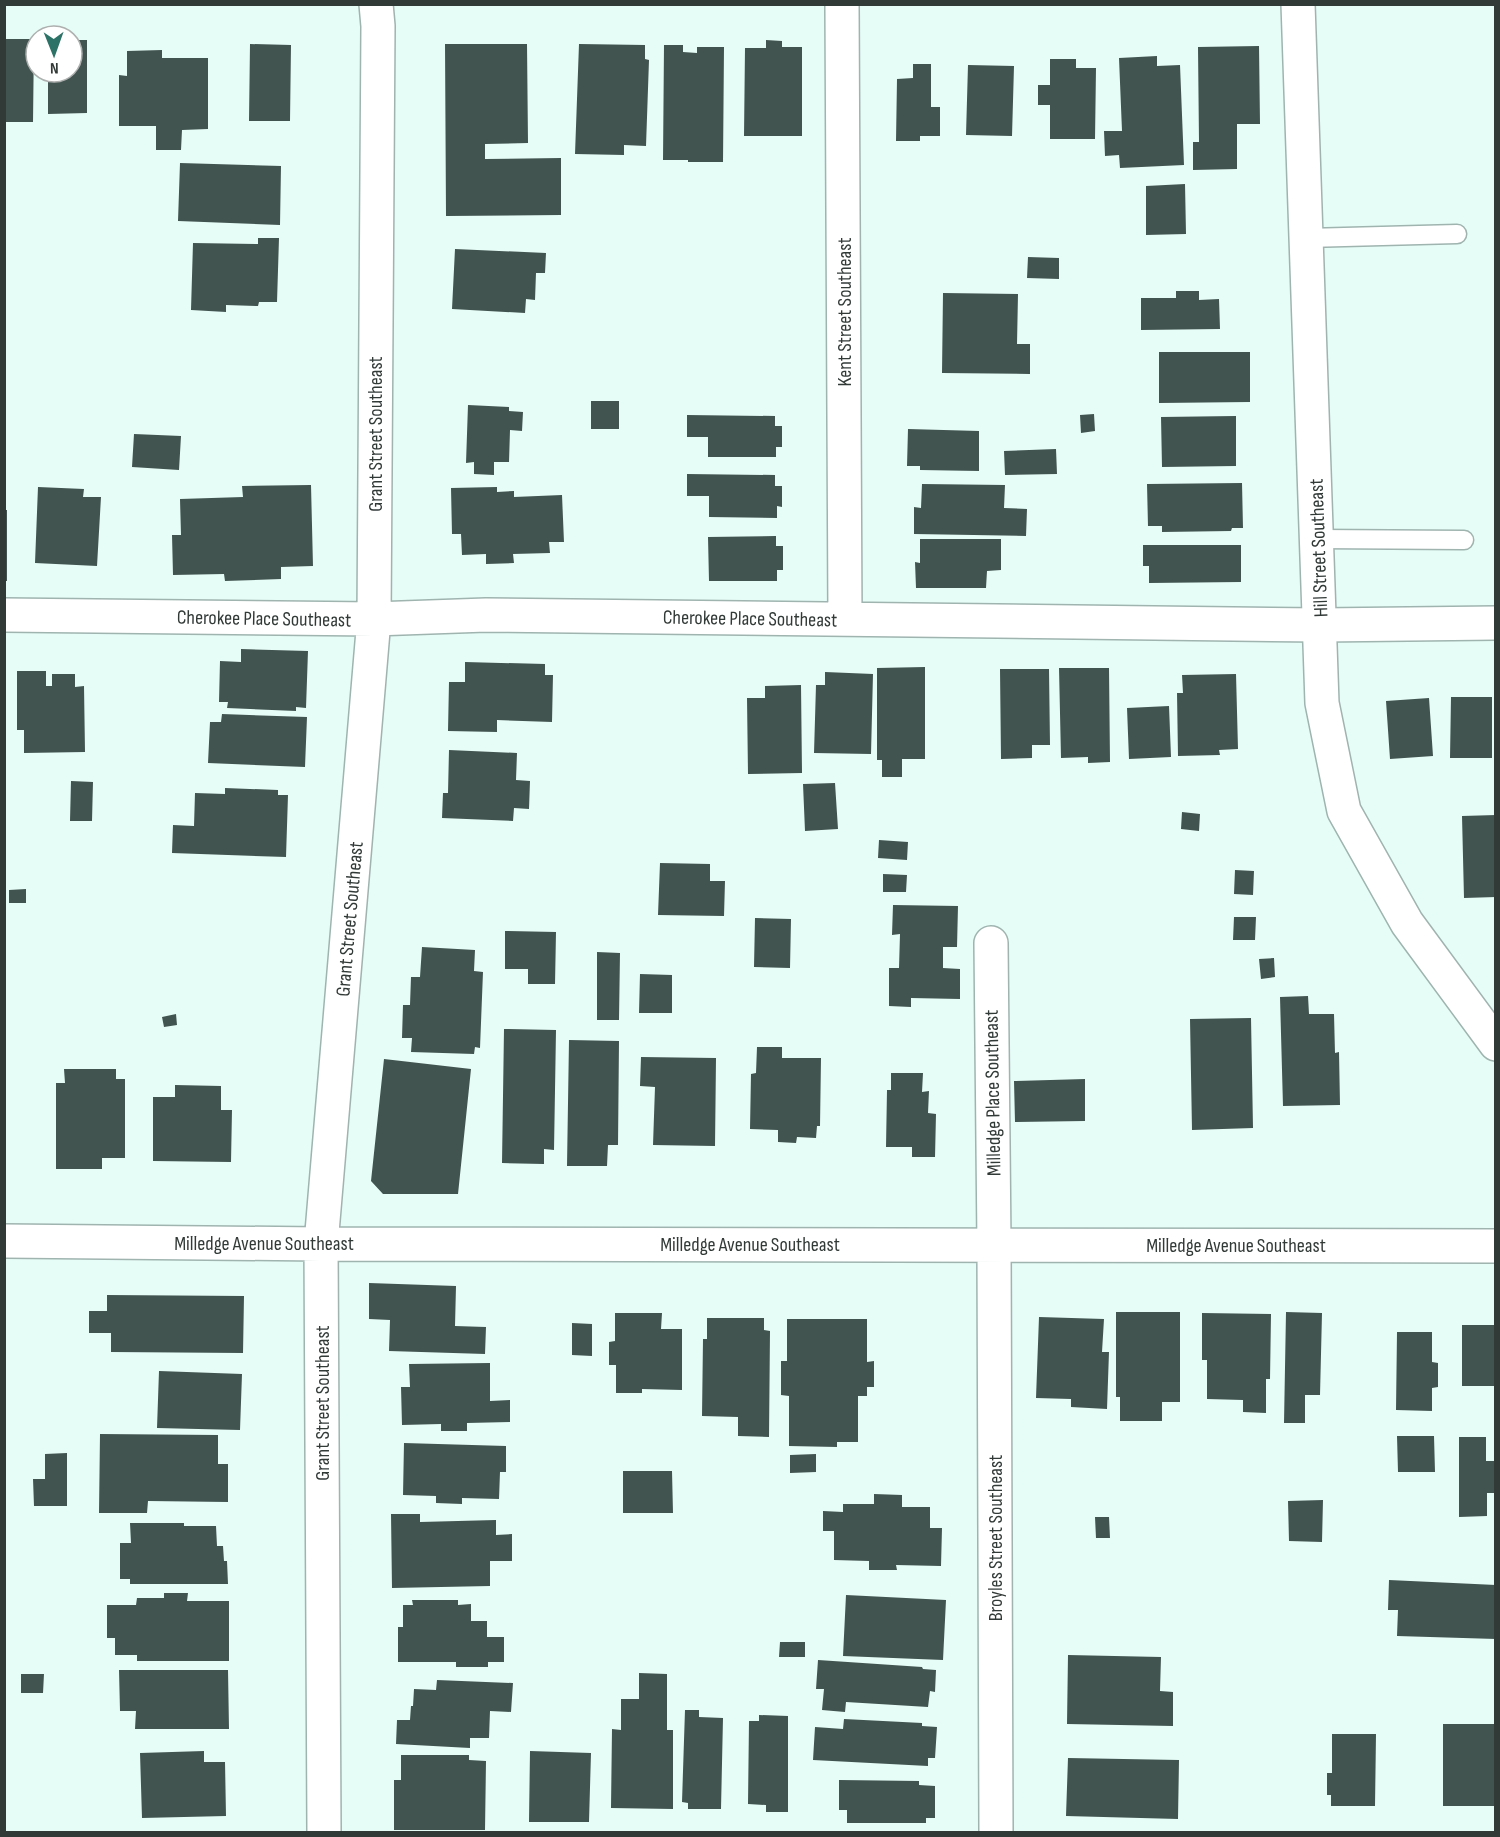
<svg xmlns="http://www.w3.org/2000/svg" width="1500" height="1837" font-family="'Sofia Sans Condensed',sans-serif">
<style>
.building{fill:#425450}
.lines{fill:none;stroke-linecap:round;stroke-linejoin:round}
.service-casing{stroke:#9fb4af;stroke-width:21}
.minor-casing{stroke:#9fb4af;stroke-width:36}
.tertiary-casing{stroke:#9fb4af;stroke-width:36}
.service{stroke:#fff;stroke-width:18}
.minor{stroke:#fff;stroke-width:33}
.tertiary{stroke:#fff;stroke-width:33}
.labels{text-anchor:middle;stroke-width:6;stroke-linejoin:round;paint-order:stroke}
.street-label{font-size:20px;fill:#323a38;stroke:#fff}
</style>
<rect width="100%" height="100%" fill="#e6fcf7"/>
<!-- building -->
<path class="building" d="M4,39H34L33,122H4Z
M72,40H87V113L48,114V72H72Z
M766,40L782,41V47H802V136H744L745,48H766Z
M250,44L291,45L290,121H249Z
M445,44H527L528,143L485,144V159L561,158V215L446,216Z
M579,44L645,45V59L649,60L646,146L624,145V155L575,154Z
M664,45H683V52L697,53V47H724L723,162H688V160H663Z
M1259,46L1260,124H1237V169L1193,170V142H1199L1198,47Z
M162,50V58H208V129L182,130L181,150H156V126H119V75L127,76V51Z
M1157,56V66L1180,65L1184,165L1120,168L1119,155L1105,156L1104,131H1122L1119,58Z
M1050,59H1076V68H1096L1095,139H1050V105H1038V85H1050Z
M913,64H931V107H940V136H920V141H896L897,79L913,78Z
M968,65L1014,66L1012,136L966,135Z
M180,163L281,166L280,225L178,221Z
M1185,184L1186,234L1146,235V186Z
M258,238H279L277,302H259L258,306L226,305V312L191,310L193,243L258,244Z
M455,249L546,253L545,273H536L535,300L526,299L525,313L452,309Z
M1028,257L1059,258V279L1027,278Z
M1176,291H1199V300L1219,299L1220,329L1141,330V298H1176Z
M943,293L1018,294L1017,344H1030V374L942,373Z
M1159,352H1250V402L1159,403Z
M591,401H619V429H591Z
M468,405L509,407V411L523,412L522,431L510,430L509,462H494V475L474,474V462L466,463Z
M1094,414L1095,431L1081,433L1080,415Z
M687,415L775,416V426H782V447H776V457H708V437H687Z
M1236,416V466L1162,467L1161,417Z
M908,429L979,431V471L920,470V466H907Z
M134,434L181,436L179,470L132,467Z
M1056,449L1057,474L1005,475L1004,451Z
M687,474L775,475V486H782V507L777,506V518L709,517V496H687Z
M1242,483L1243,528H1232L1231,531L1162,532V526H1148L1147,484Z
M922,484L1005,485L1004,508L1027,509L1026,536L914,534V507L921,508Z
M311,485L313,566L281,567V579L225,581L224,574L173,575L172,535H181L180,499L243,497L242,486Z
M38,487L84,489L83,497H101L97,566L35,563Z
M497,487V492L514,491V497L562,495L564,542H549L550,553L513,554L514,563L486,564V554L462,555L461,534H452L451,488Z
M4,510H7V581H4Z
M776,536V546H783V570H777V581H709L708,537Z
M920,539H1001V570L987,571L986,588H916L915,562L920,563Z
M1143,545H1241V582L1149,583V566H1143Z
M241,649L308,651L306,708L296,707V711L227,708L228,702H219L220,661L241,662Z
M465,662L545,664V675H553L552,722L497,720V732L448,731L449,682H465Z
M925,667V759H902V777H882V760H877V668Z
M1059,668H1109L1110,762L1088,763V757L1061,758Z
M1000,669H1049L1050,745H1032V758L1001,759Z
M17,671H46V686H52V674H75V687L84,686L85,752L24,753V730H17Z
M825,672L873,674L871,754L814,753L816,685H825Z
M1236,674L1238,749L1219,750L1220,755L1178,756L1177,693H1183L1182,675Z
M801,685L802,773L748,774L747,698H765V686Z
M1451,697H1492V758H1450Z
M1429,698L1433,756L1390,759L1386,701Z
M1169,706L1171,757L1129,759L1127,708Z
M222,714L307,717L305,767L208,763L210,722H221Z
M449,750L517,753L516,780L530,781L529,809L514,808L513,821L442,818L443,793H448Z
M71,781L93,782L92,821H70Z
M835,783L838,829L805,831L803,784Z
M225,788L278,790V795H288L286,857L172,853L173,825L194,826L195,793L225,794Z
M1182,812L1200,814L1199,831L1181,829Z
M1496,815V897L1464,898L1462,816Z
M879,840L908,842L907,860L878,858Z
M660,863L710,864V881H725L724,916L658,915Z
M1235,870L1254,871L1253,895L1234,894Z
M883,874L907,875L906,892H883Z
M26,889V903H9V890Z
M893,905L958,906L957,947H943V968L960,969V999L911,998V1007L889,1006V968H899L900,934L892,935Z
M1234,917H1256L1255,940H1233Z
M755,918L791,919L790,968L754,967Z
M505,931L556,932L555,984H528V969H505Z
M422,947L475,950L474,971L483,972L480,1048L475,1047L474,1054L411,1052L412,1038H402L403,1005H410L411,977H420Z
M597,952L620,953L619,1020H597Z
M1274,958L1275,977L1261,979L1259,959Z
M640,974L672,975V1013H639Z
M1308,996L1309,1014H1334L1335,1053L1339,1052L1340,1105L1283,1106L1280,997Z
M176,1014L177,1025L164,1027L162,1017Z
M1251,1018L1253,1128L1192,1130L1190,1019Z
M504,1029L556,1030L554,1150L544,1149V1164L502,1163Z
M569,1040L619,1041L618,1145H608L607,1166H567Z
M757,1047H782V1058H821L820,1126H817L816,1138L797,1137L796,1143L778,1142V1130L750,1129L751,1074L756,1073Z
M641,1057L716,1058L715,1146L653,1145L655,1087L640,1086Z
M384,1059L471,1069L458,1194H383L371,1181Z
M64,1069H116V1079H125V1158H102V1169H56V1083H65Z
M891,1073H923L922,1092L929,1091L928,1113L936,1114L935,1157H912V1147H886L887,1090H891Z
M1085,1079V1121L1015,1122L1014,1081Z
M175,1085L221,1086V1110H232L231,1162L153,1161V1097H175Z
M369,1283L456,1286L455,1326L486,1327L485,1354L389,1351L390,1320L369,1319Z
M107,1295L244,1296L243,1353L111,1352V1333H89V1311H107Z
M1116,1312H1180V1402H1162V1421H1120V1397H1116Z
M1286,1312L1322,1313L1320,1395H1305V1423H1284Z
M615,1313H662L661,1329H682V1390L642,1389V1393H616V1365H609V1342L615,1341Z
M1202,1313L1271,1314L1270,1379H1266V1413L1243,1412V1400L1207,1399V1360H1202Z
M1039,1317L1104,1319L1102,1352H1109L1107,1409L1071,1407V1399L1036,1398Z
M707,1318H764V1330L770,1331L769,1437L738,1436V1417L702,1416L703,1339H707Z
M787,1319H867V1362L874,1361V1387H867V1396H858V1442H837V1447L789,1446V1396L781,1395V1361H787Z
M572,1323L592,1324V1356L572,1355Z
M1462,1325H1496V1386H1462Z
M1397,1332H1432V1362L1438,1363V1387L1432,1388V1411L1396,1410Z
M490,1363V1401L510,1400V1422L467,1423V1431H441V1424L402,1425L401,1387H410L409,1364Z
M159,1371L242,1374L240,1430L157,1428Z
M100,1434L218,1435V1464H228V1502L148,1501L147,1513H99Z
M1397,1436H1434L1435,1472H1398Z
M1459,1437H1486V1461H1496V1493H1487V1516L1459,1517Z
M404,1443L506,1446V1472H500L499,1499L462,1498V1504L436,1503V1496L403,1495Z
M67,1453V1506H34L33,1479H45V1454Z
M816,1454V1472L790,1473V1455Z
M623,1471H672L673,1513H623Z
M874,1494L902,1495V1507H930V1528H942L941,1566L896,1565L897,1570H869V1561L834,1560V1531H823V1511L843,1512V1504H874Z
M1323,1500L1322,1542L1289,1541L1288,1501Z
M391,1514H420V1522L496,1520V1535L512,1534V1561H490V1586L392,1588Z
M1095,1517H1109L1110,1538H1096Z
M130,1523H184V1526H216L217,1546H223L224,1561H227L228,1584H130V1579H120V1543H131Z
M1389,1580L1496,1585V1639L1397,1636L1398,1610H1388Z
M164,1593H188L187,1601H229V1661H137V1655H115V1638H107V1605H136L137,1598H164Z
M846,1595L946,1600L943,1660L843,1656Z
M412,1600H458V1605L471,1604V1621H487V1637H504V1662H488V1667H456V1662H398V1627H403V1605H413Z
M780,1642H805V1657H779Z
M1068,1655L1161,1657L1160,1691L1173,1692V1726L1067,1724Z
M818,1660L922,1667L923,1669L936,1670L935,1692L930,1691L928,1707L846,1702L845,1712L822,1710L824,1689H816Z
M119,1670H228L229,1729H135L136,1711H120Z
M639,1673L667,1674V1730H673V1809L611,1808L612,1729L621,1730V1699H639Z
M21,1674H44L43,1693H21Z
M437,1680L513,1683L511,1712L490,1711L489,1738H470V1748L396,1744L397,1720H410L411,1706H413L414,1689L436,1690Z
M685,1710H699V1717L723,1718L721,1809H688V1803L682,1802Z
M759,1715L788,1716V1812H766V1805L748,1804L749,1721H759Z
M844,1719L922,1723V1726L937,1727L935,1758H928V1766L813,1760L815,1727L843,1729Z
M1443,1724H1496V1806H1443Z
M1332,1734H1376L1375,1806H1331V1795H1327V1773H1332Z
M204,1751V1762H225L226,1816L142,1818L140,1753Z
M530,1751L591,1753L589,1822H529Z
M401,1755H469V1760L486,1761L485,1830H394V1780H401Z
M1068,1758L1179,1760L1178,1819L1066,1816Z
M839,1780L919,1781V1785L935,1786V1818H926V1823H847V1810H839Z"/>
<g class="lines">
<defs>
<path id="service" d="M1307,238L1457,234
M1318,539L1464,540"/>
<path id="minor" d="M842,4L845,619
M4,615L374,619L486,615L1321,625L1496,623
M991,943L994,1244L996,1832
M4,1241L321,1244L1496,1246
M324,1832L321,1244L374,619L378,26L376,4"/>
<path id="tertiary" d="M1298,4L1322,703L1344,811L1407,923L1496,1044"/>
</defs>
<!-- service casing -->
<use href="#service" class="service-casing"/>
<!-- minor casing -->
<use href="#minor" class="minor-casing"/>
<!-- tertiary casing -->
<use href="#tertiary" class="tertiary-casing"/>
<!-- service -->
<use href="#service" class="service"/>
<!-- minor -->
<use href="#minor" class="minor"/>
<!-- tertiary -->
<use href="#tertiary" class="tertiary"/>
</g>
<g class="labels">
<!-- street labels -->
<g class="street-label">
<text transform="translate(844 312) rotate(-90)" y="7">Kent Street Southeast</text>
<text transform="translate(375 434) rotate(-90)" y="7">Grant Street Southeast</text>
<text transform="translate(1318 548) rotate(-92)" y="7">Hill Street Southeast</text>
<text transform="translate(264 618) rotate(1)" y="7">Cherokee Place Southeast</text>
<text transform="translate(750 618) rotate(1)" y="7">Cherokee Place Southeast</text>
<text transform="translate(349 919) rotate(-85)" y="7">Grant Street Southeast</text>
<text transform="translate(992 1093) rotate(-91)" y="7">Milledge Place Southeast</text>
<text x="264" y="1250">Milledge Avenue Southeast</text>
<text x="750" y="1251">Milledge Avenue Southeast</text>
<text x="1236" y="1252">Milledge Avenue Southeast</text>
<text transform="translate(322 1403) rotate(-90)" y="7">Grant Street Southeast</text>
<text transform="translate(995 1538) rotate(-90)" y="7">Broyles Street Southeast</text>
</g>
</g>
<!-- border -->
<rect width="1500" height="1837" fill="none" stroke="#323a38" stroke-width="12"/>
<!-- north arrow -->
<g transform="translate(54 54) rotate(179)"><circle r="28" fill="#ffffff" stroke="#adb0af" stroke-width="1.5"/>
<path d="M0-4.5L10 22L0 15L-10 22Z" fill="#2d7266"/>
<text y="-9" font-size="16" font-weight="bold" text-anchor="middle" fill="#323a38">N</text>
</g>
</svg>
